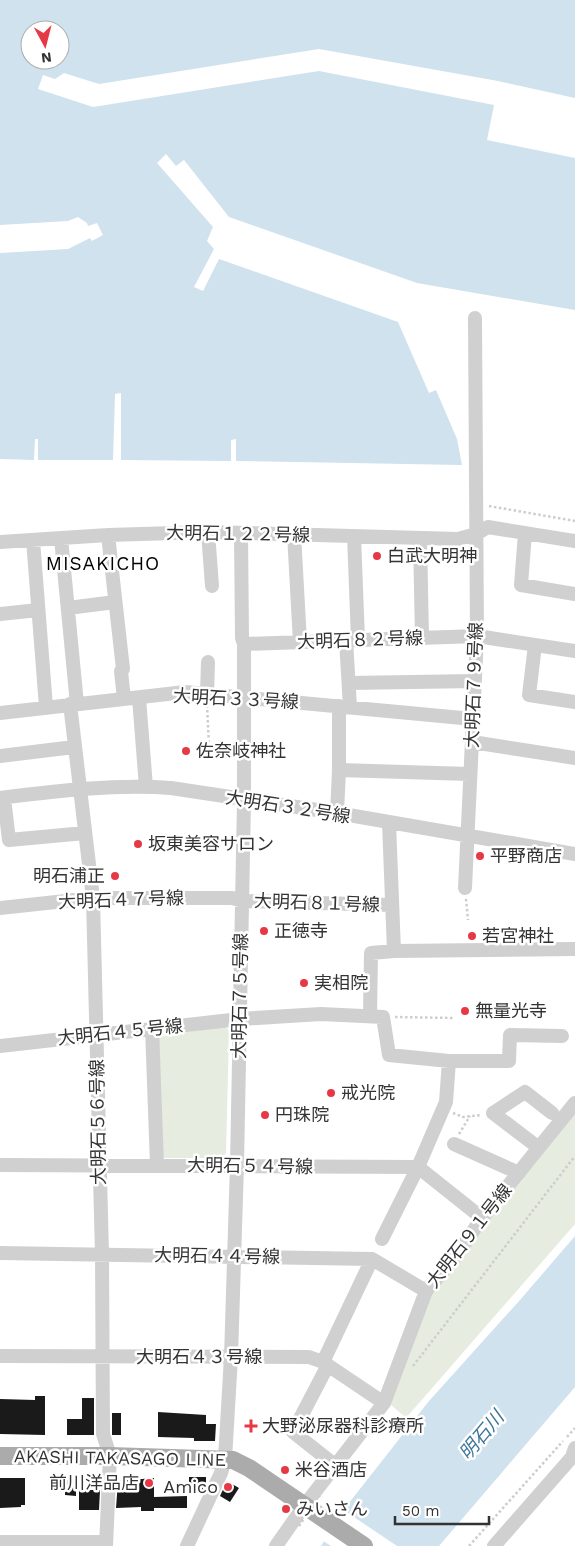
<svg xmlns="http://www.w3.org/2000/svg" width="575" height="1546" font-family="'Work Sans','Noto Sans JP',sans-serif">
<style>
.park{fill:#e6ecdf}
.water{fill:#cfe2ee;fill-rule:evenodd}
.pier{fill:#fff}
.building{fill:#1a1a1a}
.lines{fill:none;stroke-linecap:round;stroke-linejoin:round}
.path{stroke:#cdcdcd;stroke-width:2.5;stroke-dasharray:2.5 2.5;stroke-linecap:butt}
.minor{stroke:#d0d0d0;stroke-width:14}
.major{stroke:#ababab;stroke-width:18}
.path-bridge{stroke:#cdcdcd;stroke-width:2.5;stroke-dasharray:2.5 2.5;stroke-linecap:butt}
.poi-dot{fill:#e63946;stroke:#fff;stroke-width:2}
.labels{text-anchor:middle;stroke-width:5;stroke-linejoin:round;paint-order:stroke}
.street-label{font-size:18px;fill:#333;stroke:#fff}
.poi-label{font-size:18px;fill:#333;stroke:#fff;text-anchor:start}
.neighbourhood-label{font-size:19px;letter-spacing:1px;fill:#000;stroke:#fff}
.water-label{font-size:19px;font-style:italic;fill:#3f7597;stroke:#fff}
</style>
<rect width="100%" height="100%" fill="#fff"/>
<!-- park -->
<path class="park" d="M224,1026L229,1030L226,1153L222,1158H164L161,1154L158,1037Z
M575,1111V1224L406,1418L390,1404L430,1293L497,1207Z"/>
<!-- water -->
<path class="water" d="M0,0H575V98L498,81L319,49L99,84L64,73L55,79L43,75L38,89L93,107L319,71L494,105L487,140L575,158V310L417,283L229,217L184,160L176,166L166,154L157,163L213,227L207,241L214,249L194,287L203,291L219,259L398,322L429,393L436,390L457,439L462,465L236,461V439L231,440V461L121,460V393L115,394L113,460H38V439H35L34,460L0,459ZM30,30H60V60H30Z
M575,1236V1387L439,1546H321L345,1508L429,1401L520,1300Z"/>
<!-- pier -->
<path class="pier" d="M78,217L87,223L88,226L97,223L103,235L92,241L90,238L68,249L0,253V225L68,221Z
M342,1509L397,1546H331L322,1540Z"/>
<!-- building -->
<path class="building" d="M35,1396H45V1435L0,1434V1399L35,1400Z
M82,1398H94V1435H67V1419H82Z
M158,1412L206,1415V1424H216L215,1441H194V1438L158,1437Z
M112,1413H121V1435H112Z
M189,1477H206V1484L203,1492H189Z
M0,1478H25V1505H21V1507L0,1508Z
M154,1478V1497L187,1496V1508H154V1511H141V1507L116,1508L118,1481Z
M65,1480L76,1481V1496L65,1495Z
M227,1481L239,1488L230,1502L220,1496Z
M79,1490H100L99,1510H79Z"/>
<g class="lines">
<!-- path -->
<path class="path" d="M489,506L575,521
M207,705L209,746
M466,899L468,920
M395,1017L455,1018
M453,1113L463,1117L482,1115
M459,1134L470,1116
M413,1366L575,1156
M567,1437L575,1428
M469,1546L563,1441"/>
<!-- minor -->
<path class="minor" d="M208,532L212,586
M525,533L521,585L575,594
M294,534L300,642
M108,535L123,669L121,671L124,699
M354,536L358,640
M61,538L77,704
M420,538L422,638
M33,540L46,707
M0,542L108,535L208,532L458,539L476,534L488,527L575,541
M68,608L115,602
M0,614L38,610
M346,640L350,707
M244,644L477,636L575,651
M535,645L529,695L575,702
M349,683L475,681
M207,694L208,662
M139,698L146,787
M70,704L93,898L102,1255L103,1434L110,1456L106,1546
M0,713L185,692L473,719
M472,742L575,758
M0,756L74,747
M339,770L470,774
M0,798C57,791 113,784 171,788L337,813L575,854
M4,798L9,840L85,833
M337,813L339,770V706
M389,823L394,951
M465,888L477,636L475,318
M0,908L93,898H232L243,901L392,905
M370,1016L371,953L394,951L575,949
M152,1028L157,1165
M0,1046L240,1019L321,1014L383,1017L389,1055L449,1061H509L510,1035L562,1036
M454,1144L519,1173
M539,1148L493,1113L525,1092L552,1113
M0,1165L418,1167L482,1218
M382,1239L418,1167L446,1102L449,1061
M0,1253L372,1259L426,1291
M0,1356L309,1357L323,1362L384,1403
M323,1362L372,1259
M328,1365L293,1432L336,1466
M0,1542H106
M187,1546L221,1473L225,1459L231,1357L237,1165L244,801V644L242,638L241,533
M276,1546L304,1506L384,1403L426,1291L456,1256L482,1218L575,1103
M494,1546L572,1457L575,1448"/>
<!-- major -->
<path class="major" d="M0,1456H110L233,1460L249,1468L364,1546"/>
<!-- path-bridge -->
<path class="path-bridge" d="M299,1526L320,1495"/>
</g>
<!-- markers -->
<g class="poi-dot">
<circle cx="377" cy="556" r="5"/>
<circle cx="186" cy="751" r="5"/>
<circle cx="138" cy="844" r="5"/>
<circle cx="480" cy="856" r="5"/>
<circle cx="115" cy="876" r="5"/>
<circle cx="264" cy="931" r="5"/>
<circle cx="472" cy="936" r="5"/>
<circle cx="304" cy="983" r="5"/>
<circle cx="465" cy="1011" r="5"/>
<circle cx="331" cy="1093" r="5"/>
<circle cx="265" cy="1115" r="5"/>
<path d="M248.5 1418.5h5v5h5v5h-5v5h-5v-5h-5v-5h5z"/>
<circle cx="285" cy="1470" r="5"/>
<circle cx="149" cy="1483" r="5"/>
<circle cx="228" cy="1487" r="5"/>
<circle cx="286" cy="1509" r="5"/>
</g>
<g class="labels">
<!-- street labels -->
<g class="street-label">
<text transform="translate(238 534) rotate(1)" y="6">大明石１２２号線</text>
<text transform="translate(360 640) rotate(-2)" y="6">大明石８２号線</text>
<text transform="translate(474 685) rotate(-88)" y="6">大明石７９号線</text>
<text transform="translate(236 699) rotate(3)" y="6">大明石３３号線</text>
<text transform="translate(288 807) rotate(9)" y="6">大明石３２号線</text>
<text transform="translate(121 900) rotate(-2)" y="6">大明石４７号線</text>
<text transform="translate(317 903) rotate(2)" y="6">大明石８１号線</text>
<text transform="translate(240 996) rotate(-89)" y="6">大明石７５号線</text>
<text transform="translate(120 1032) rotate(-6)" y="6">大明石４５号線</text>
<text transform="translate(98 1122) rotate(-91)" y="6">大明石５６号線</text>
<text transform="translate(250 1166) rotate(1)" y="6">大明石５４号線</text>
<text transform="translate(469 1236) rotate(-52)" y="6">大明石９１号線</text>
<text transform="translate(217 1256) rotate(1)" y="6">大明石４４号線</text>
<text x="199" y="1363">大明石４３号線</text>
<text transform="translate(120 1458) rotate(1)" y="6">AKASHI TAKASAGO LINE</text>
</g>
<!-- poi labels -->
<g class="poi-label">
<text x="387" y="562">白武大明神</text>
<text x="196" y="757">佐奈岐神社</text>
<text x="148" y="850">坂東美容サロン</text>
<text x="490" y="862">平野商店</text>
<text x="105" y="882" text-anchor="end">明石浦正</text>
<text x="274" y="937">正徳寺</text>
<text x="482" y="942">若宮神社</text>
<text x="314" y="989">実相院</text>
<text x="475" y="1017">無量光寺</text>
<text x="341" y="1099">戒光院</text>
<text x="275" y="1121">円珠院</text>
<text x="262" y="1432">大野泌尿器科診療所</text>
<text x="295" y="1476">米谷酒店</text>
<text x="139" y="1489" text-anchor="end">前川洋品店</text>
<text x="218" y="1493" text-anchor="end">Amico</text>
<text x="296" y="1515">みいさん</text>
</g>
<!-- neighbourhood labels -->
<g class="neighbourhood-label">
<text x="103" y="570">MISAKICHO</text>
</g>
<!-- water labels -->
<g class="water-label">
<text transform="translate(481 1435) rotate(-50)" y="7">明石川</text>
</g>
</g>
<!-- north arrow -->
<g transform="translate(45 45) rotate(173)"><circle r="24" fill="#ffffff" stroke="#adadad"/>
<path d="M0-4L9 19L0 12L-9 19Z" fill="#e63946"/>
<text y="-8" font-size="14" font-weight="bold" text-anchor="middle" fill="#333333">N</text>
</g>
<!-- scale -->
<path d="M395 1516v8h94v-8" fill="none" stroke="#333333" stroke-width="2.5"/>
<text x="402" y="1516" font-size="15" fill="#333333" stroke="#ffffff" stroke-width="4" paint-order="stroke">50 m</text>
</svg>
